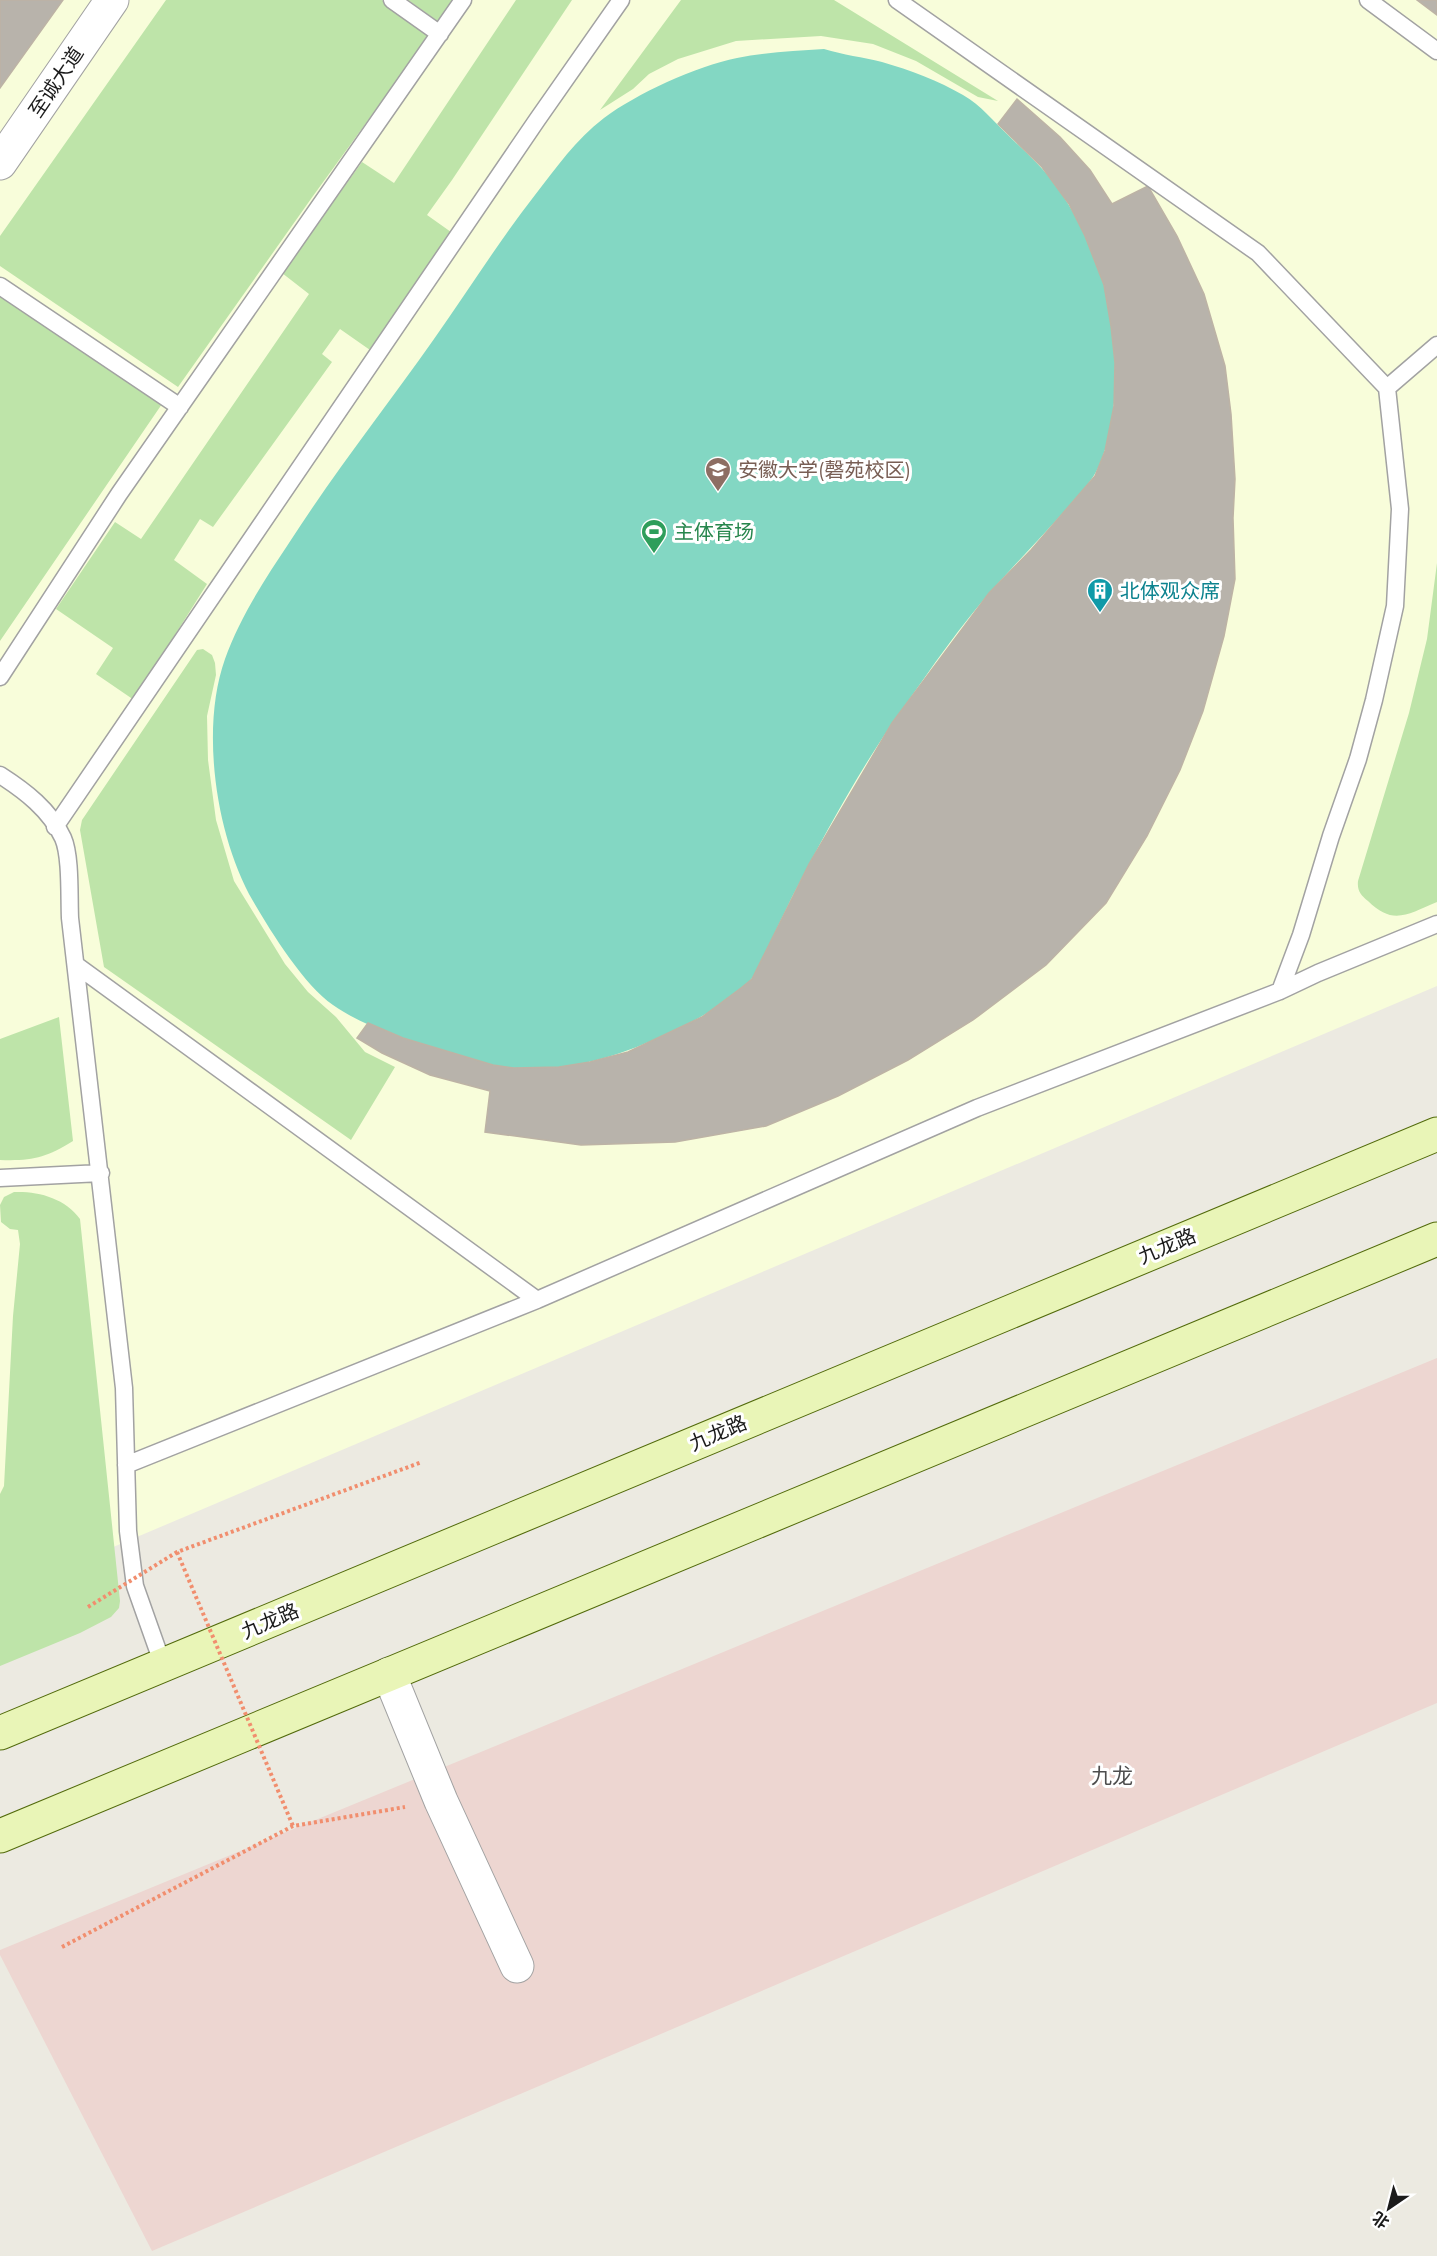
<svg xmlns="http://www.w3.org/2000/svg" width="1437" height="2256" font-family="Montserrat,'Noto Sans SC',sans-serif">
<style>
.commercial{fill:#edd6d1}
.education{fill:#f8fdda}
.grass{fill:#bee4a9}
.pitch{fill:#83d7c3}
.building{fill:#b8b3ab;stroke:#bdb3a5;stroke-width:1.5}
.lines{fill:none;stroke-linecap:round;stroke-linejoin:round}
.service-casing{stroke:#a2a2a2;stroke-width:19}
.minor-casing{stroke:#a2a2a2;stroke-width:35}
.secondary-casing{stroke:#526a0b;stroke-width:35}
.path{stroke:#f18e6e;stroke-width:4;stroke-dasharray:3 3;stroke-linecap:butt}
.service{stroke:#fff;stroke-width:16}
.minor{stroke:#fff;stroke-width:33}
.secondary{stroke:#e9f5b7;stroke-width:33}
.path-bridge{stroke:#f18e6e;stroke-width:4;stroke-dasharray:3 3;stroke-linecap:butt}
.labels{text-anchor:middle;stroke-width:6;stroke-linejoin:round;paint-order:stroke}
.street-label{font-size:20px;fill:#1b1b1b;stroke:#fff}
.education-label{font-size:20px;fill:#785e54;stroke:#fff;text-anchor:start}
.leisure-label{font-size:20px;fill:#27864d;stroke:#fff;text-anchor:start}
.culture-label{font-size:20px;fill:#0d838f;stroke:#fff;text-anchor:start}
.neighbourhood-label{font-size:21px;fill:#4e4e4e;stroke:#fff}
</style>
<rect width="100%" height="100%" fill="#eceae1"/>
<!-- commercial -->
<path class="commercial" d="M1437,1358V1703L152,2251L0,1955V1950Z"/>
<!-- education -->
<path class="education" d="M0,0H1437V986L0,1595Z"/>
<!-- grass -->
<path class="grass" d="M166,0H382L430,35L313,196L178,387L0,266V236Z
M408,0H455L440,23Z
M516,0H572L452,180L427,215L451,232L370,350L340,329L322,354L332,362L213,527L200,519L174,560L207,584L134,700L96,674L113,648L56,609L115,522L141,539L309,294L282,273L362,162L394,183Z
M681,0H834L998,101L978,97L916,61L873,44L821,36L736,41L678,59L649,74L633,89L600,110Z
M0,294L162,404L0,641Z
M1437,563V902C1408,914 1393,926 1368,901C1361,895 1357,891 1358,881L1409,713L1427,639Z
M203,649L212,655L215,663L216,675L207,716L208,760L216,820L234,881L285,964L308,992L336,1017L365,1052L395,1067L351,1140L104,967L80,830L82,820L197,650Z
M59,1017L73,1141C45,1158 33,1161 0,1160V1039Z
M14,1192C38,1191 65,1198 80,1219L120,1601L119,1608L111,1617L80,1633L0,1666V1494L4,1486L13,1316L20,1244L18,1230L10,1229L1,1222L0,1205L4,1197Z"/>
<!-- pitch -->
<path class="pitch" d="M824,49C843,55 863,57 882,62C910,70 939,81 963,95C982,106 992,120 1007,134C1025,152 1043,167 1057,187C1074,211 1088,238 1098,265C1118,321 1124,413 1098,468C1092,481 1082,491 1072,503C1046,532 1019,560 993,589C960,626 932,667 904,707C861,766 826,832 792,897C786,910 779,923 773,937C767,949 762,965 754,976C737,998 694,1022 669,1033C620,1056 568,1073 513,1068C484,1066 455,1055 427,1046C396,1036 360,1024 333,1005C304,985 271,932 253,901C216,837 200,729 225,659C240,617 265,579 289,543C334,473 386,407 434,339C468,291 499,241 535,195C557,167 575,140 604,118C636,94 696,66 737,58C766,52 795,51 824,49Z"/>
<!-- building -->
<path class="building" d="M0,0H63L0,88Z
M1417,0H1437V15Z
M1017,99L1060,137L1090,170L1112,204L1148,186L1177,236L1204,294L1225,366L1231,414L1235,479L1233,518L1235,579L1224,636L1203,711L1180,770L1147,836L1106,903L1046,965L973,1020L908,1060L838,1096L766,1126L675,1142L581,1145L485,1132L490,1091L430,1075L382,1053L357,1038L368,1023L403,1038L493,1065L514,1068L559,1067L590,1062L628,1052L702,1017L741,988L752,979L809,864L892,723L989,593L1031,550L1095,476L1105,451L1114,406L1115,363L1111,326L1104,285L1085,236L1069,204L1042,167L998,124Z"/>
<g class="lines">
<defs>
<path id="service" d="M392,0L440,34
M897,0L1258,253L1387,388L1437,345
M1368,0L1437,51
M0,286L180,407
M0,677L119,494L463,0
M0,775C25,791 50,810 63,838C71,856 69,897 70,918L124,1388L128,1531L135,1586L163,1665
M55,827L537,120L621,0
M76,965L537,1300L126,1465
M1280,991L1301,935L1331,836L1358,759L1374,700L1395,606L1400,509L1387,388
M0,1178L101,1173
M537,1300L977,1108L1280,991L1318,973L1437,924"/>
<path id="minor" d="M0,163L112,0
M389,1674L441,1801L517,1966"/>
<path id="secondary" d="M0,1733L1437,1134
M0,1836L1437,1239"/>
</defs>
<!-- service casing -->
<use href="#service" class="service-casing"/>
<!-- minor casing -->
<use href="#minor" class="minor-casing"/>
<!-- secondary casing -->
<use href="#secondary" class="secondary-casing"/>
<!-- path -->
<path class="path" d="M62,1947L293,1826L405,1807"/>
<!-- service -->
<use href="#service" class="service"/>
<!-- minor -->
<use href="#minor" class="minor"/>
<!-- secondary -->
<use href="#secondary" class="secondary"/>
<!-- path-bridge -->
<path class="path-bridge" d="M177,1552L293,1826
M88,1607L177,1552L422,1462"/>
</g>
<!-- icons -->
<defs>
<symbol id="university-pin" viewBox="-11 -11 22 30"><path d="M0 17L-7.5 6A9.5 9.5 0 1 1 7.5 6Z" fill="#8d6e63" stroke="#fff"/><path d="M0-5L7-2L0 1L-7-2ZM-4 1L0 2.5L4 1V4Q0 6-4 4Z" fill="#fff"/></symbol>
<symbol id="stadium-pin" viewBox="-11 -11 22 30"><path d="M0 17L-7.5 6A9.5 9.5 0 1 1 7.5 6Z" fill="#2e9e5b" stroke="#fff"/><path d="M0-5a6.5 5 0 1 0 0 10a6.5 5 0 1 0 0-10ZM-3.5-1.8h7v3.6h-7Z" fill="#fff"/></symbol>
<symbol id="building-pin" viewBox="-11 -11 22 30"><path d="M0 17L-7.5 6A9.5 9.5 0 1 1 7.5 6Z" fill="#0f9aa8" stroke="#fff"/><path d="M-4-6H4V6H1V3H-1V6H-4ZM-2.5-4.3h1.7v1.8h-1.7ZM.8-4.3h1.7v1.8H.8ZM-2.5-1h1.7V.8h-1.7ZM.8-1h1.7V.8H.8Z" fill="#fff"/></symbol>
</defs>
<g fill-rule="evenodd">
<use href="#university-pin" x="703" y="455" width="30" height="40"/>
<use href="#stadium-pin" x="639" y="517" width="30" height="40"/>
<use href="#building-pin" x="1085" y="576" width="30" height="40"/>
</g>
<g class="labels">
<!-- street labels -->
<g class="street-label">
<text transform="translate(56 82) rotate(-56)" y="7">至诚大道</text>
<text transform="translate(1167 1246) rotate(-23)" y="7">九龙路</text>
<text transform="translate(718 1433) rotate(-23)" y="7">九龙路</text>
<text transform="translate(270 1621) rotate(-23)" y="7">九龙路</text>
</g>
<!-- education labels -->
<g class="education-label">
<text x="738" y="477">安徽大学(磬苑校区)</text>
</g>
<!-- leisure labels -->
<g class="leisure-label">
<text x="674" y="539">主体育场</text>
</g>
<!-- culture labels -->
<g class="culture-label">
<text x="1120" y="598">北体观众席</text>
</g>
<!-- neighbourhood labels -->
<g class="neighbourhood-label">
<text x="1112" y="1783">九龙</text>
</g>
</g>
<!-- north arrow -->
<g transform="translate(1389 2208) rotate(215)" stroke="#ffffff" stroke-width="4.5" paint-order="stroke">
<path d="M0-4.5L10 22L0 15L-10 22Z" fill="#1b1b1b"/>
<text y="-9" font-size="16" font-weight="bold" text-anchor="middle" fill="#1b1b1b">北</text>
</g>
</svg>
